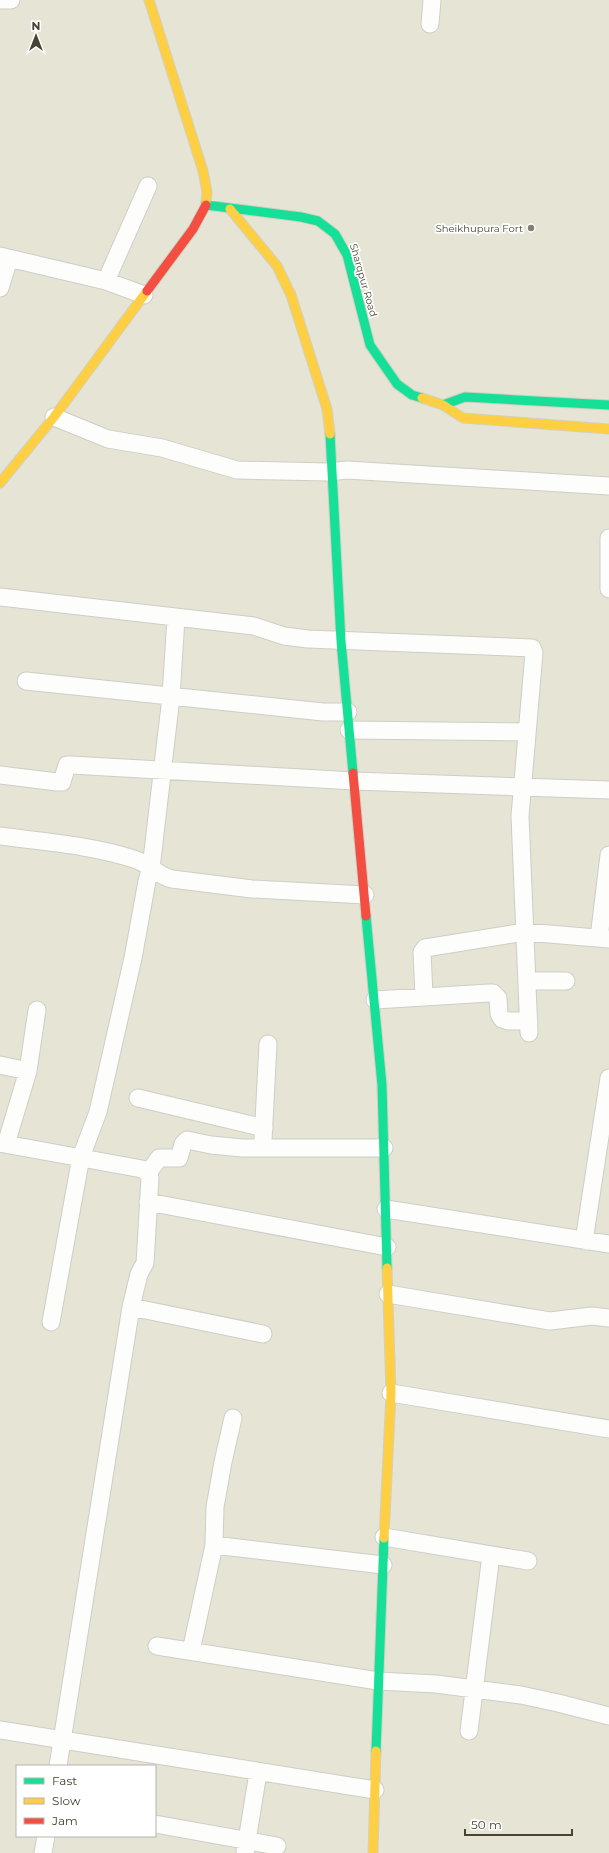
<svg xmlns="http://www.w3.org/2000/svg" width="609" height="1853" font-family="Montserrat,sans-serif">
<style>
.residential{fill:#e5e4d5;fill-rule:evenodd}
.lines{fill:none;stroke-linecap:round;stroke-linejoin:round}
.street-casing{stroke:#cecec5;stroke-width:19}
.fast-casing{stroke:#d1d1c0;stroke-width:11}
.slow-casing{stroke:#d1d1c0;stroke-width:11}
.jam-casing{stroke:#d1d1c0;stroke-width:11}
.street{stroke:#fdfdfc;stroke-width:17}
.fast{stroke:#16e098;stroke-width:9}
.slow{stroke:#ffcf43;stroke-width:9}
.jam{stroke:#f24e42;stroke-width:9}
.poi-dot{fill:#828072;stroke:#fff;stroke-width:1.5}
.labels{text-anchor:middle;stroke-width:3.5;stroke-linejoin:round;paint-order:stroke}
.poi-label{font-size:10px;fill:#474433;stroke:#fff;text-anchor:end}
.street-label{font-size:10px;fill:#474433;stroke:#fff}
</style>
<rect width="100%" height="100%" fill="#f0f0e8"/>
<!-- residential -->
<path class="residential" d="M0,0H609V1853H0ZM17,1766H155V1836H17Z"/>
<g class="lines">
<defs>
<path id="street" d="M0,0H11
M430,24L432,0
M0,256L106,281L144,295
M106,281L148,186
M0,288L9,259
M54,417L108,439L162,448L237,470L328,472L347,470L609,486
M609,538V589
M0,597L254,626L284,636L308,639L532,648L534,653L520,816L529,1033
M26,681L323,712H348
M349,730L527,732
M0,775L57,782H62L67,765H71L354,781L609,790
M0,836C45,842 91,845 134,859C150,864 156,875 172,879L252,889L365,895
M599,938L609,855
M527,981H566
M424,996L422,952L425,948L525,932L609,939
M375,1000L489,993H493L498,998L499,1014L502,1019L508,1021H529
M0,1065L28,1071
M138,1098L264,1128
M263,1140L268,1044
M0,1143L142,1169L148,1173L150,1178L145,1263L139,1274L131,1307L58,1766
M6,1144L28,1071L37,1010
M148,1173L159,1158H179L183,1144L187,1140L211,1145L242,1148H384
M148,1202L387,1247
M386,1209L609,1244
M584,1241L609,1078
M388,1294L550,1321L592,1316L609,1318
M131,1307L263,1334
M51,1322L81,1157L98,1112L133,958L147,881L151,868L171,697L176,618
M391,1393L609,1429
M384,1537L528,1561
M214,1545L383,1565
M157,1646L378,1681L436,1684L521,1695L558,1703L609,1716
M191,1651L214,1545L215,1507L223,1462L233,1418
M0,1730L375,1790
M469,1731L491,1555
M155,1824L277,1846
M43,1853L46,1836
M245,1853L258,1773"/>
<path id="fast" d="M206,202V205L301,217L318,221L335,234L347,255L370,345L397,384L412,395L422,398
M443,405L465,397L609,405
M330,434L341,641L353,773
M366,916L382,1085L387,1268
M376,1751L384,1538"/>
<path id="slow" d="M149,0L203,171L207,192L206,202
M230,209L277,266L291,295L327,409L330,434
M422,398L443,405L463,418L609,429
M0,483L54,417L147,291
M384,1538L391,1393L387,1268
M373,1853L376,1751"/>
<path id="jam" d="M147,291L193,229L206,205
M353,773L366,916"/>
</defs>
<!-- street casing -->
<use href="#street" class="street-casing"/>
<!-- fast casing -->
<use href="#fast" class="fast-casing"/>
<!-- slow casing -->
<use href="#slow" class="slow-casing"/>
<!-- jam casing -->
<use href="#jam" class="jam-casing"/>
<!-- street -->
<use href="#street" class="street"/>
<!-- fast -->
<use href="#fast" class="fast"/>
<!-- slow -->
<use href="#slow" class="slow"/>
<!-- jam -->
<use href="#jam" class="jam"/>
</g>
<!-- markers -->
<circle class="poi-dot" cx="531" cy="228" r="4"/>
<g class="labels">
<!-- poi labels -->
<g class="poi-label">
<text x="523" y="232">Sheikhupura Fort</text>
</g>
<!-- street labels -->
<g class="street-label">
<text transform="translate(364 280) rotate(74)" y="4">Sharqpur Road</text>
</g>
</g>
<!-- legend -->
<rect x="16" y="1765" width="140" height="72" fill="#ffffff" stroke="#b5b4ad"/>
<rect x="24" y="1778" width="20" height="6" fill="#16e098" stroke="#b5b4ad"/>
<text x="52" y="1785" font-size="12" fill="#474433">Fast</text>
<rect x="24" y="1798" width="20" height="6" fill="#ffcf43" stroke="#b5b4ad"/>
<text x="52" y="1805" font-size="12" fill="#474433">Slow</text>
<rect x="24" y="1818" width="20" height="6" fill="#f24e42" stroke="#b5b4ad"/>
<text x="52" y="1825" font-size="12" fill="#474433">Jam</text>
<!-- north arrow -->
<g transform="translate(36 36)" stroke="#ffffff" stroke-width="3" paint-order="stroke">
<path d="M0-3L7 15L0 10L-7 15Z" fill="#474433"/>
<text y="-6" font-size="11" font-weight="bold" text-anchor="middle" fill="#474433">N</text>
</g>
<!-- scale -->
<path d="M465 1829v6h107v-6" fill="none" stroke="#474433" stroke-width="2"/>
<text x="471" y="1829" font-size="12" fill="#474433" stroke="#ffffff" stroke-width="3" paint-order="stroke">50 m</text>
</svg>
